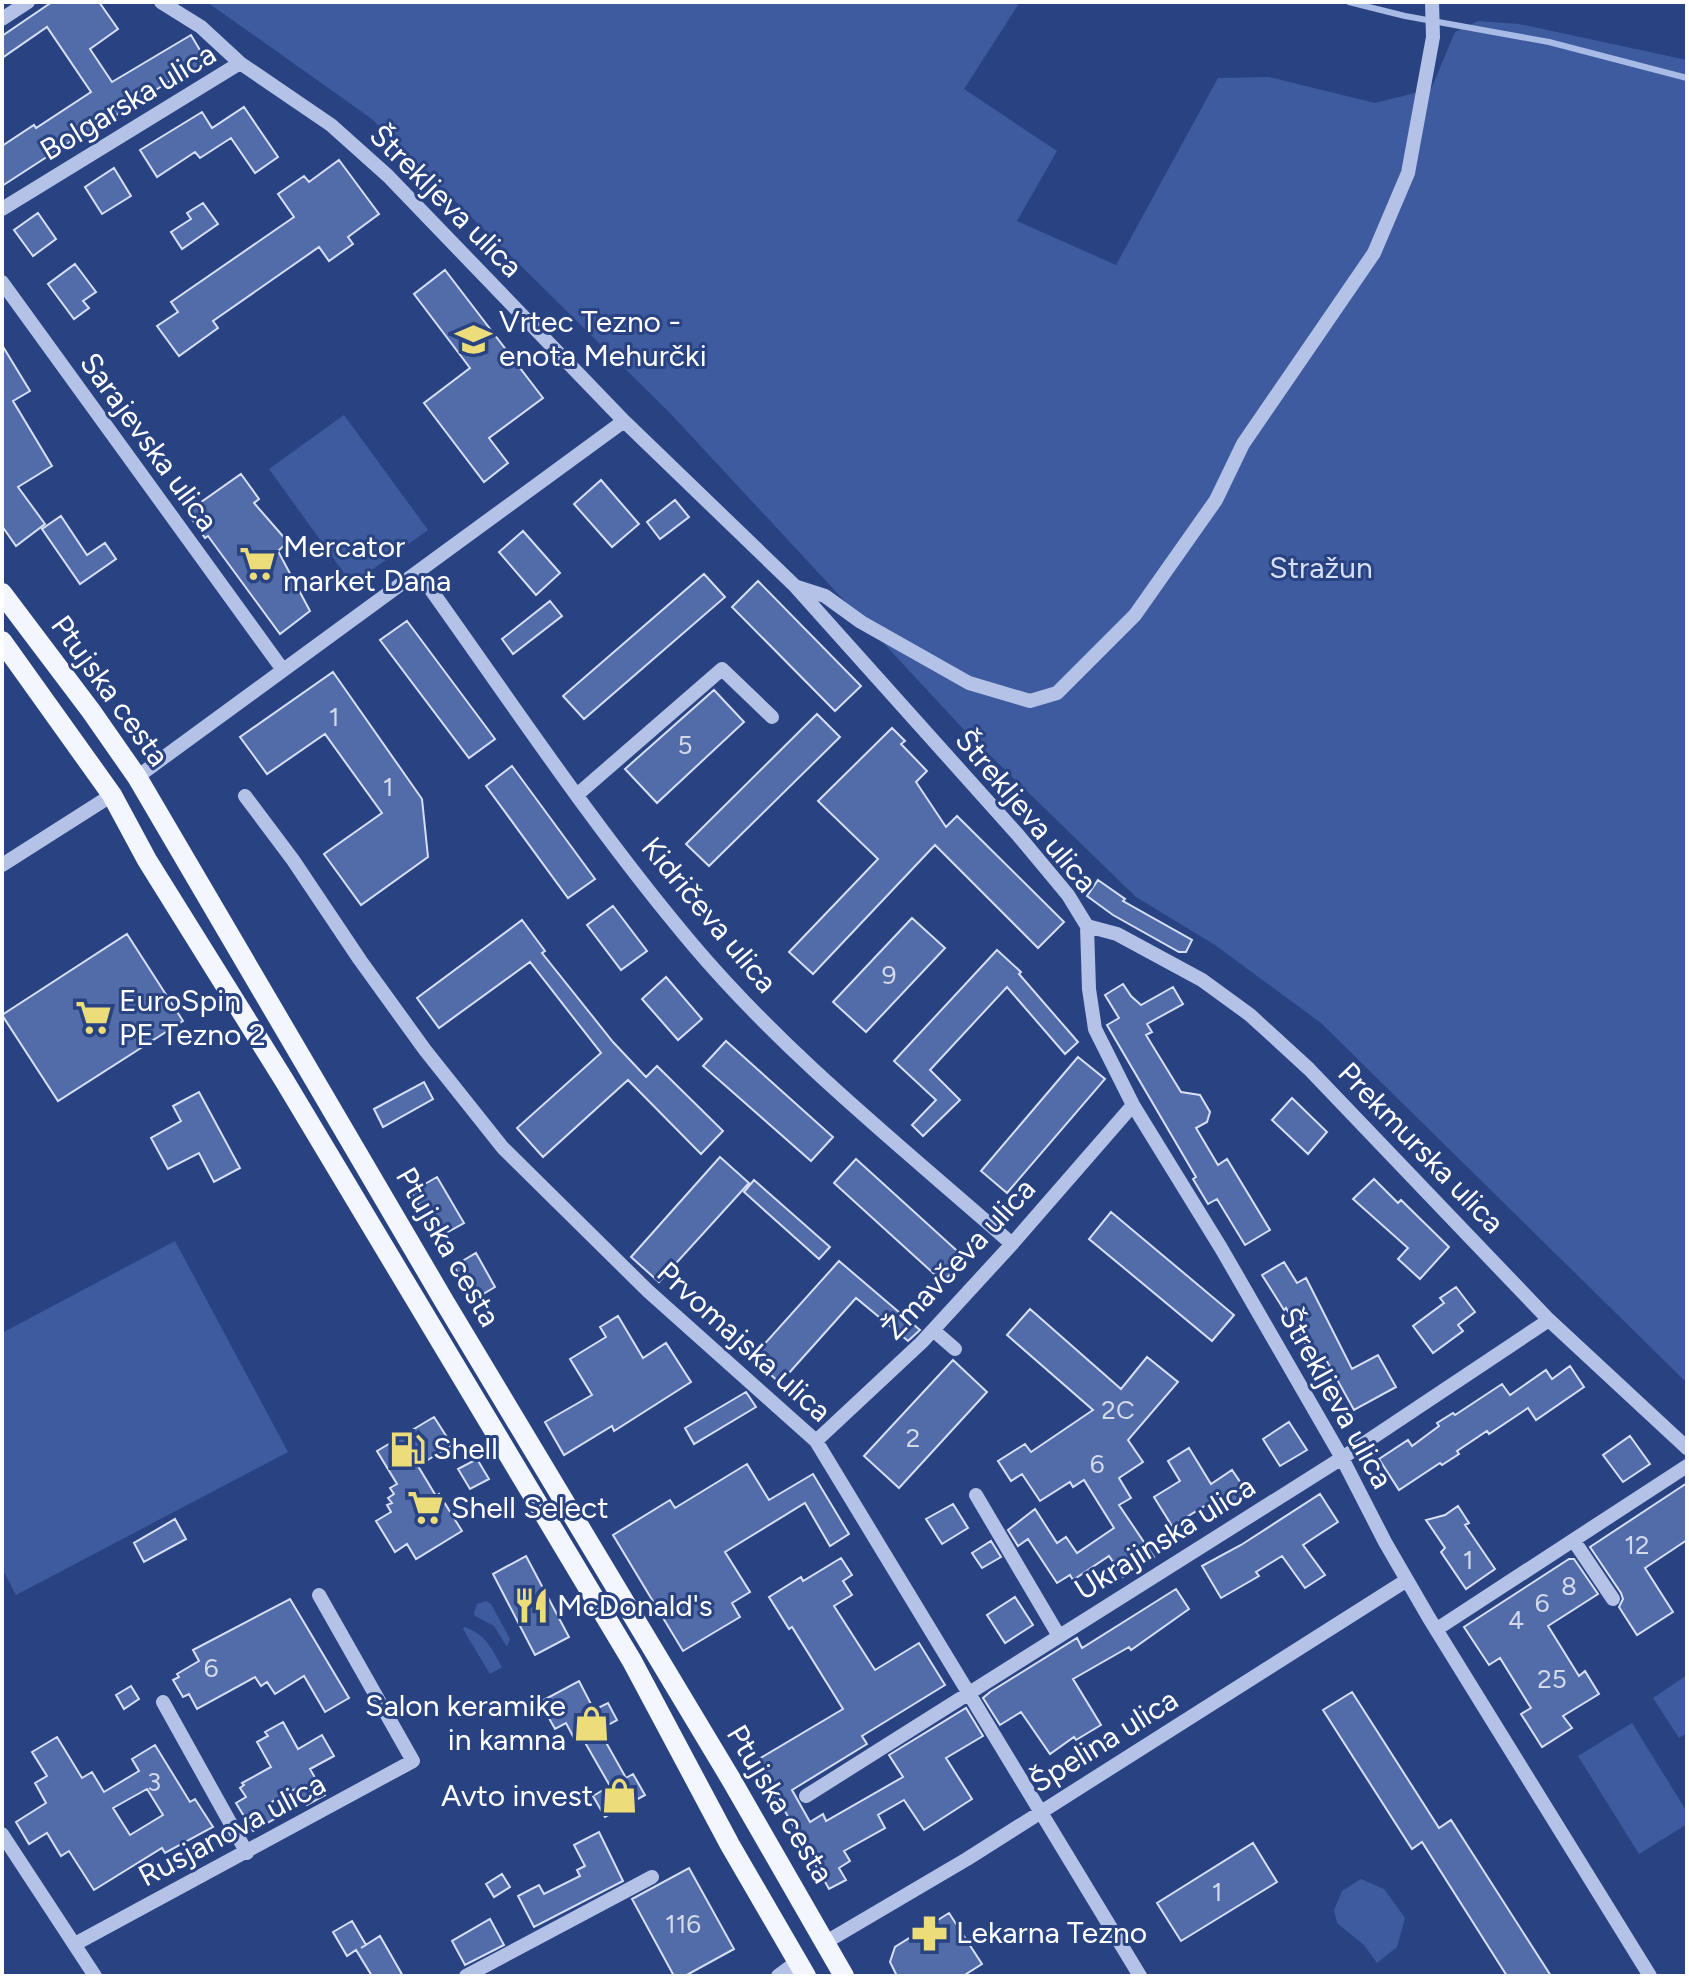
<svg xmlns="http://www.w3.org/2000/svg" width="1689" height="1978" font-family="Figtree,sans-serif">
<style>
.green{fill:#3e5b9f}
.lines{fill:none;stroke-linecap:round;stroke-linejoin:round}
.stream{stroke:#a8bbe6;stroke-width:6}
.building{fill:#526caa;stroke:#d6dff5;stroke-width:2;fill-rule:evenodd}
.minor{stroke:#b3c2e6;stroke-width:14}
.major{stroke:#f3f6fd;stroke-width:20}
.labels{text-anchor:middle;stroke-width:6;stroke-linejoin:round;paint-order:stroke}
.number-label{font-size:26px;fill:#d4daea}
.street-label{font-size:30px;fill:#fff;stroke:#294382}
.poi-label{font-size:30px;fill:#fff;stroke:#294382;text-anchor:start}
.park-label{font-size:30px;fill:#d6dff5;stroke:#294382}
</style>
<rect width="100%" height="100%" fill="#294382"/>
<!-- green -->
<path class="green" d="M207,2H1020L964,89L1057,151L1017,221L1116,265L1218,78L1269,77L1375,103L1431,89L1455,32L1478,21L1519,24L1687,60V1383L1321,1023L1215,945L1136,897L967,733L670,413L372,119Z
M344,415L428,530L352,584L269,469Z
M175,1241L288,1452L16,1595L2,1568V1333Z
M486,1601L491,1604L510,1639L507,1647L494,1626L475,1616L474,1613L477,1604Z
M464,1627C485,1633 492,1649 502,1667L490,1674L463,1629Z
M1687,1675V1733L1679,1738L1653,1698Z
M1632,1723L1687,1812V1824L1639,1854L1578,1756Z
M1361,1879L1384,1889L1405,1918L1397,1947L1377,1963L1364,1945L1337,1923L1334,1910L1342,1891Z"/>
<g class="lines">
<!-- stream -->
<path class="stream" d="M1349,2L1405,16L1549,42L1687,78"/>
</g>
<!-- building -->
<path class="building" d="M52,2H99L118,29L90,49L112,82L191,35L207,62L174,82L173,79L74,142L73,140L2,186V146L34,125L36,128L91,92L47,27L2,58V36Z
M244,107L278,157L255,173L231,138L200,158L195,152L157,177L140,150L202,112L212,128Z
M339,160L379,214L348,237L353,244L329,261L319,247L213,321L218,328L179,356L157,326L178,312L171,302L294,217L278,194L304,176L309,182Z
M114,168L131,196L102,214L85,187Z
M203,203L218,224L182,249L171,232L191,219L187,213Z
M38,213L56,239L33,256L14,230Z
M75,264L96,292L83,301L89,308L74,319L48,284Z
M445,270L543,398L489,438L508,463L484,482L424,403L470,368L414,294Z
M2,345L30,391L13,401L52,466L18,487L45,524L16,546L2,526Z
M241,474L259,499L254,503L288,542L278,551L310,611L280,634L208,536L205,538L187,512Z
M601,480L639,524L612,547L574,504Z
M675,500L689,517L660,539L647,522Z
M61,516L87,555L105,543L116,559L80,584L42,529Z
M523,531L560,573L536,595L499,552Z
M704,574L725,597L584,719L563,696Z
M758,581L861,686L835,711L732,607Z
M550,601L562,616L513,654L502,639Z
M407,621L495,739L469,758L380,640Z
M333,672L422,799L428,857L361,905L324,854L382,813L325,734L267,774L240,737Z
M714,690L744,722L657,803L625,769Z
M817,714L840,737L709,866L686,844Z
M892,728L905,741L901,744L927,771L916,782L946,827L957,816L1064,922L1038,948L935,845L813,974L789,952L878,859L818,801Z
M512,766L595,879L568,898L486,786Z
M1098,880L1125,899L1123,901L1192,940L1186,952H1179L1113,915L1087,896Z
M613,906L647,951L621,970L587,925Z
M912,918L945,948L866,1032L833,1002Z
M522,920L545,951L542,953L613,1042L646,1077L657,1066L723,1131L701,1154L628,1080L543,1157L517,1128L601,1053L530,962L439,1028L417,998Z
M127,934L183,1021L58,1101L2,1015Z
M997,950L1021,972L1019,974L1078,1042L1065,1054L1007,987L930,1070L960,1100L923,1136L912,1125L936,1100L894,1061Z
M666,977L702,1019L678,1040L642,999Z
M1123,984L1131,996L1141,1005L1173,987L1183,1004L1147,1024L1152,1032L1146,1035L1181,1092L1200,1095L1210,1112L1207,1122L1196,1128L1218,1165L1227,1159L1270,1230L1245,1245L1217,1199L1208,1204L1193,1179L1196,1177L1107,1025L1119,1018L1105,995Z
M726,1041L833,1137L811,1161L703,1066Z
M1078,1057L1105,1079L1007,1193L981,1171Z
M424,1082L433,1099L383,1127L374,1109Z
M199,1092L240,1168L214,1182L199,1153L168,1169L151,1138L181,1121L173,1106Z
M1292,1098L1327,1132L1308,1154L1272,1120Z
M720,1157L749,1183L659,1282L631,1257Z
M856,1159L965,1258L943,1282L834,1183Z
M437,1177L464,1223L437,1238L411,1192Z
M1374,1179L1398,1203L1401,1200L1449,1247L1420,1279L1398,1259L1408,1248L1353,1199Z
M754,1180L830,1247L819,1259L744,1192Z
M1111,1212L1234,1315L1212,1341L1089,1239Z
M476,1253L495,1287L473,1300L454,1266Z
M839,1261L920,1330L908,1341L856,1298L780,1383L752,1358Z
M1284,1262L1297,1283L1306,1278L1352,1369L1378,1355L1396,1387L1354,1410L1324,1356L1315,1361L1286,1308L1284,1310L1262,1275Z
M1456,1287L1475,1312L1458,1325L1463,1331L1433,1353L1413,1326L1444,1303L1440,1298Z
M1030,1309L1121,1389L1147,1357L1178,1382L1128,1440L1143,1462L1119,1478L1131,1498L1119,1505L1154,1557L1123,1577L1109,1556L1073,1580L1070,1575L1057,1583L1028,1539L1018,1546L1008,1530L1035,1509L1057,1543L1066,1537L1077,1553L1114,1528L1084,1480L1073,1487L1070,1482L1040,1501L1022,1474L1011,1481L998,1461L1025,1444L1031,1452L1093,1410L1007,1335Z
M618,1316L643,1358L666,1343L691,1382L614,1431L612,1426L564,1455L545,1422L592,1395L570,1359L606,1337L600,1327Z
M953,1360L987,1392L899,1488L864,1456Z
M1570,1366L1584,1387L1536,1420L1528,1408L1489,1434L1487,1431L1457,1451L1459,1454L1442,1465L1440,1463L1399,1490L1379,1459L1408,1440L1412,1446L1439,1426L1437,1423L1453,1413L1455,1415L1502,1384L1510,1395L1546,1370L1552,1379Z
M746,1392L756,1407L694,1444L685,1428Z
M434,1417L452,1445L418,1466L436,1496L439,1494L462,1531L416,1559L407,1544L395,1552L376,1521L391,1512L387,1505L392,1503L388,1498L394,1494L390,1488L397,1484L377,1451Z
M1289,1422L1307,1450L1280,1466L1263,1439Z
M1630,1436L1650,1464L1623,1482L1603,1455Z
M1189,1448L1211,1484L1232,1470L1249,1495L1228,1508L1221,1496L1172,1526L1154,1497L1180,1481L1168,1461Z
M477,1459L489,1479L470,1489L458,1469Z
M747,1464L769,1500L813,1474L849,1534L830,1546L805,1503L725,1552L750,1592L732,1603L740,1617L683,1651L613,1535L670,1500L675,1508Z
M1687,1483V1540L1645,1568L1673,1612L1637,1635L1619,1607L1623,1599L1621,1593L1590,1547Z
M1320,1494L1338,1522L1303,1545L1325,1575L1305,1588L1282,1556L1256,1572L1259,1576L1221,1598L1202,1566L1241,1545Z
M953,1504L968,1528L942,1544L926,1519Z
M1458,1506L1469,1523L1465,1525L1495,1569L1466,1589L1441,1552L1445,1548L1426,1520L1445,1515Z
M175,1519L186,1539L144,1562L134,1543Z
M991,1541L1001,1557L982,1568L972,1553Z
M526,1556L569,1637L535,1655L493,1574Z
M841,1558L852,1575L843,1581L852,1595L834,1606L875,1670L919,1643L945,1685L862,1736L867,1744L792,1790L810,1822L823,1814L826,1821L903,1777L889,1755L966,1708L983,1736L946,1758L972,1799L924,1830L904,1800L878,1815L885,1828L844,1851L850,1861L839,1868L846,1880L829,1889L778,1799L775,1800L752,1763L843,1709L792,1627L789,1629L769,1597L801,1577L803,1581Z
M1569,1559H1574L1598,1594L1548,1626L1579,1676L1585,1671L1599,1694L1563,1716L1572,1728L1542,1747L1521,1714L1531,1708L1500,1658L1489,1665L1464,1627Z
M1176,1589L1189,1609L1131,1650L1129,1647L1073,1679L1101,1725L1076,1740L1074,1737L1050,1754L1021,1712L1000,1725L983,1698L990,1692L1077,1638L1082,1648Z
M1015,1597L1033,1625L1005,1643L987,1615Z
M290,1599L349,1698L325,1712L304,1676L275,1694L267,1682L261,1686L255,1677L197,1709L189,1694L183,1697L173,1680L179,1677L177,1674L199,1661L193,1650Z
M579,1681L594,1710L608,1703L617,1720L599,1730L626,1778L633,1774L645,1795L605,1817L593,1796L610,1786L583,1739L576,1742L566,1723L555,1729L540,1702Z
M131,1686L139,1699L124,1709L116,1695Z
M1352,1692L1439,1828L1451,1820L1551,1976H1507L1422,1842L1412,1849L1323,1710Z
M283,1722L298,1749L322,1735L334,1756L310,1769L325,1795L307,1805L297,1788L268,1804L276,1818L253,1831L236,1803L246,1797L240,1788L244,1785L242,1783L271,1767L257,1742L268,1736L265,1732Z
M57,1737L82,1778L92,1772L104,1792L139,1771L132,1759L155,1745L190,1802L195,1799L213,1827L165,1853L162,1848L94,1890L69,1851L61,1856L47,1833L29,1844L16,1822L46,1803L35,1783L47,1776L32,1752ZM147,1789L163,1815L130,1835L113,1808Z
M599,1832L623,1881L534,1927L518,1896L539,1885L544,1894L580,1876L577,1870L585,1866L574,1845Z
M1253,1843L1277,1882L1181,1941L1157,1903Z
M689,1868L734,1949L685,1976H674L632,1899Z
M502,1874L510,1887L494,1897L486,1884Z
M949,1913L982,1964L963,1976H897L890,1962L895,1947Z
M490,1919L504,1945L465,1965L452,1941Z
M352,1921L366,1945L361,1948L380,1936L403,1976H372L356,1950L347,1956L333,1932Z"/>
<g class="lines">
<!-- minor -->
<path class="minor" d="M161,2L201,27L240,63L331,125L388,176L624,421L795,586L1018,835L1068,895L1087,926L1089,989L1095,1029L1133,1105L1221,1248L1342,1458L1385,1542L1429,1618L1650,1976
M2,19L28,2
M2,209L240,63
M2,282L283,670
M419,573C508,697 594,828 693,945C787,1056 903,1148 1012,1244
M797,587L825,596L861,622L969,683L1030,701L1057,693L1135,615L1216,500L1243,444L1374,253L1408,173L1433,37L1432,2
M137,777L624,421
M578,794L722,669L772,717
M245,796L293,860L360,960L425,1050L503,1148L648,1291L816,1441L1140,1976
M2,865L112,795
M1087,926L1117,934L1202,980L1250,1015L1309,1069L1549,1320L1687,1448
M933,1330L955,1349
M816,1441L922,1342L1012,1244L1133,1105
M976,1495L1059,1636
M1574,1541L1613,1599
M1437,1629L1687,1466
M163,1702L247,1853
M806,1796L1342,1458L1549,1320
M2,1834L95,1976
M826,1942L967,1859L1407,1580
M75,1944L413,1761L319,1595
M466,1976L652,1877
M778,1976L797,1962"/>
<!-- major -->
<path class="major" d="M2,593L91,711L137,777L444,1301L732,1781L844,1976
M2,641L112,795L147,860L284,1080L632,1661L730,1845L806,1976"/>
</g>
<!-- icons -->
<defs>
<symbol id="school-bare" viewBox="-9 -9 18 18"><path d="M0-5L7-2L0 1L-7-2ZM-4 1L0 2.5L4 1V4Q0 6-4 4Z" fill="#eddd7a" stroke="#294382" stroke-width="2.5" paint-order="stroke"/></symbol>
<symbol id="supermarket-bare" viewBox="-9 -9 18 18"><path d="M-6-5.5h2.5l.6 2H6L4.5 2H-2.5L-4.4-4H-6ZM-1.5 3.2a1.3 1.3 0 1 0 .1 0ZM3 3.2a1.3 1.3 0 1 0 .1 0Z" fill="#eddd7a" stroke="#294382" stroke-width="2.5" paint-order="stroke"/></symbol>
<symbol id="fuel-bare" viewBox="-9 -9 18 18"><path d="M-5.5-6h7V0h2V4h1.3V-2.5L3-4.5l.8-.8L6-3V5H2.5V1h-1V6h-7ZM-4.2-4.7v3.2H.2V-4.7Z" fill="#eddd7a" stroke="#294382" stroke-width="2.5" paint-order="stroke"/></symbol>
<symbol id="restaurant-bare" viewBox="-9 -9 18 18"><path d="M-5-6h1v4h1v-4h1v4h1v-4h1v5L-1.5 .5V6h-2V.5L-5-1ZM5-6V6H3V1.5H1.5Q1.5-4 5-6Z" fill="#eddd7a" stroke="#294382" stroke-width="2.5" paint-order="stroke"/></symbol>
<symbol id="shop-bare" viewBox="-9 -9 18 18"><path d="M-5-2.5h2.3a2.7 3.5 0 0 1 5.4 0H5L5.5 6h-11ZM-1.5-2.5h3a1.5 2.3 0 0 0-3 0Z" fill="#eddd7a" stroke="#294382" stroke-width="2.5" paint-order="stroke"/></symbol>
<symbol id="pharmacy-bare" viewBox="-9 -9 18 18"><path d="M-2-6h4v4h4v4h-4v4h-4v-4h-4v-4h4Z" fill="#eddd7a" stroke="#294382" stroke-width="2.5" paint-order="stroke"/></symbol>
</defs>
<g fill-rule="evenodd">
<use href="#school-bare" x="448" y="314" width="51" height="51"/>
<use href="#supermarket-bare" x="232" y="538" width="51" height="51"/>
<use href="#supermarket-bare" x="68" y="992" width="51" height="51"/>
<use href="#fuel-bare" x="382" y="1424" width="51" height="51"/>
<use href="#supermarket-bare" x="400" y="1482" width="51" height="51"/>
<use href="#restaurant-bare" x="506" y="1580" width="51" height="51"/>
<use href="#shop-bare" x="566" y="1698" width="51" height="51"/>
<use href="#shop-bare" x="594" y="1770" width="51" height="51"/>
<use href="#pharmacy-bare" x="904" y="1908" width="51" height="51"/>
</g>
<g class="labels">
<!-- number labels -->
<g class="number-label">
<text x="334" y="726">1</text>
<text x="685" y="754">5</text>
<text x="388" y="796">1</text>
<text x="889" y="984">9</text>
<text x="1118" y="1419">2C</text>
<text x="913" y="1447">2</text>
<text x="1097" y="1473">6</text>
<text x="1637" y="1554">12</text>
<text x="1468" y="1569">1</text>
<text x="1569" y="1595">8</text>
<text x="1542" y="1612">6</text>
<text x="1516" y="1629">4</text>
<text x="211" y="1677">6</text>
<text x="1552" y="1688">25</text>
<text x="154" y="1791">3</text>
<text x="1217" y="1901">1</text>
<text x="683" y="1933">116</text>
</g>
<!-- street labels -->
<g class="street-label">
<text transform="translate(128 102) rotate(-31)" y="10">Bolgarska ulica</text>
<text transform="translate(446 201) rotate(45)" y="10">Štrekljeva ulica</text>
<text transform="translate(149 442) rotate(54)" y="10">Sarajevska ulica</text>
<text transform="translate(110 691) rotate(54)" y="10">Ptujska cesta</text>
<text transform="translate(1026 811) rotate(50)" y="10">Štrekljeva ulica</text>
<text transform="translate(709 915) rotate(50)" y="10">Kidričeva ulica</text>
<text transform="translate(1421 1148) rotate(46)" y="10">Prekmurska ulica</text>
<text transform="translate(448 1247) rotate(60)" y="10">Ptujska cesta</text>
<text transform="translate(959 1259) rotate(-47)" y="10">Žmavčeva ulica</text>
<text transform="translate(744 1342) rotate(42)" y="10">Prvomajska ulica</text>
<text transform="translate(1336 1398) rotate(61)" y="10">Štrekljeva ulica</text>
<text transform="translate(1165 1538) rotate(-32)" y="10">Ukrajinska ulica</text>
<text transform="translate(1104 1741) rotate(-32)" y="10">Špelina ulica</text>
<text transform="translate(780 1804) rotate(59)" y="10">Ptujska cesta</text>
<text transform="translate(232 1830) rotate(-28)" y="10">Rusjanova ulica</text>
</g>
<!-- poi labels -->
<g class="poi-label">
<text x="499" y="332">Vrtec Tezno -<tspan x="499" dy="34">enota Mehurčki</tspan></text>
<text x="283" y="557">Mercator<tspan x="283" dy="34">market Dana</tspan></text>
<text x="119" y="1011">EuroSpin<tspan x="119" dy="34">PE Tezno 2</tspan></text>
<text x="433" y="1459">Shell</text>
<text x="451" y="1518">Shell Select</text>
<text x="557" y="1616">McDonald's</text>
<text x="566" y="1716" text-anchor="end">Salon keramike<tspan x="566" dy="34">in kamna</tspan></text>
<text x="593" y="1806" text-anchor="end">Avto invest</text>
<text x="956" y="1943">Lekarna Tezno</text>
</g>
<!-- park labels -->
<g class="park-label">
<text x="1321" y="578">Stražun</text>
</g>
</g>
<!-- border -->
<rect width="1689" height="1978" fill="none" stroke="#ffffff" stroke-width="8"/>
</svg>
